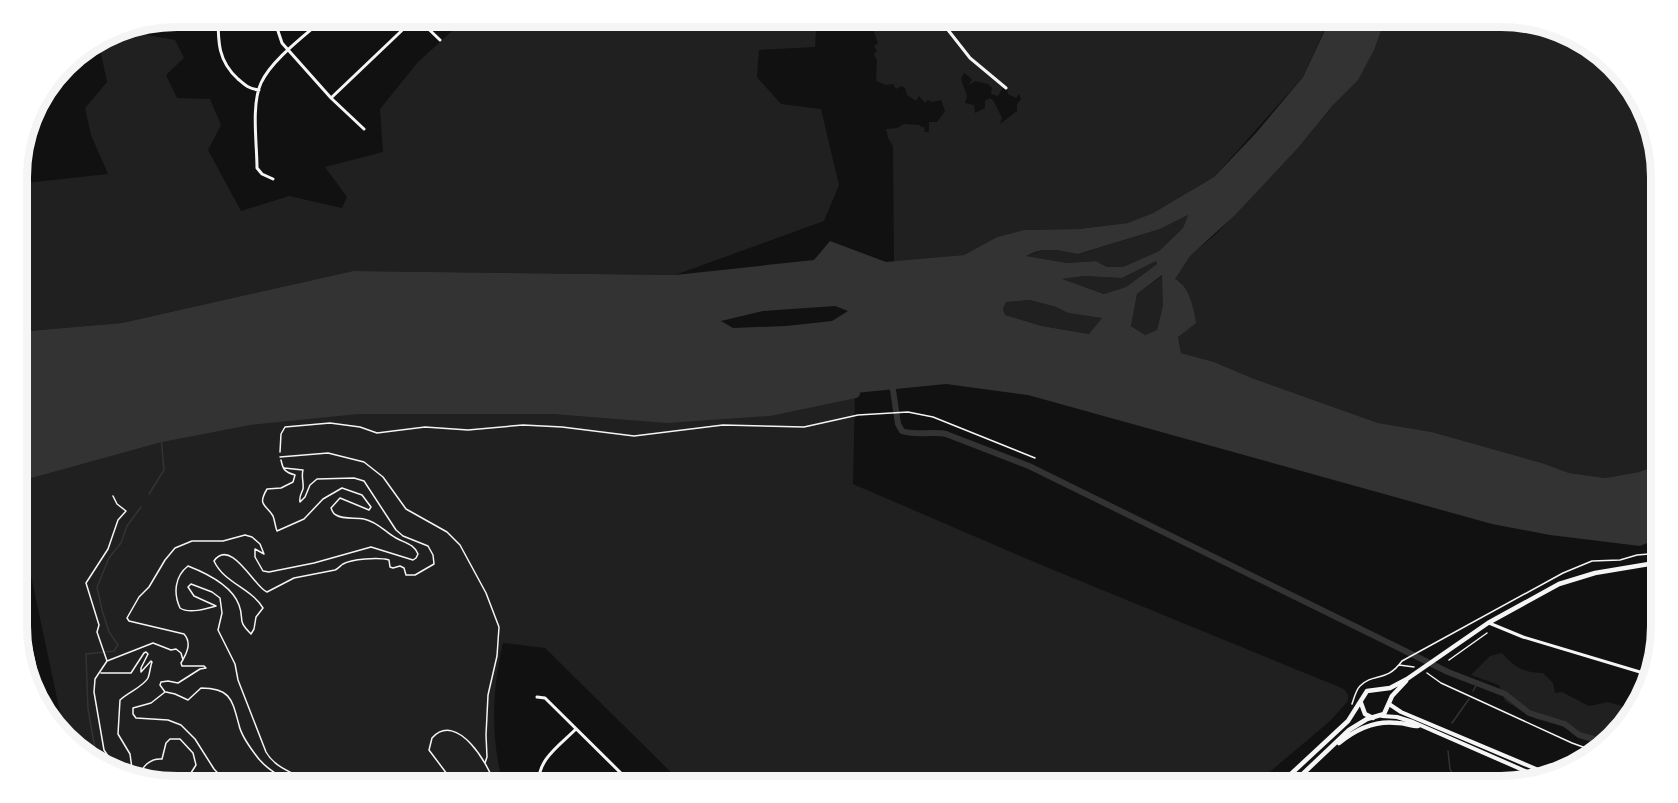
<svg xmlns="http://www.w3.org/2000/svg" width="1678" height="803" font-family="Helvetica,sans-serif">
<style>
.green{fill:#202020}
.water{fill:#333;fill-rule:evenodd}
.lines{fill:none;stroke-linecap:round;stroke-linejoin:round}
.stream{stroke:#333;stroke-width:1.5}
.canal{stroke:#333;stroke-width:6}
.river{stroke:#333;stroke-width:10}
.path{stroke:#f5f5f5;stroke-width:1.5}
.service{stroke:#f5f5f5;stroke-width:1.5}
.minor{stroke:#f5f5f5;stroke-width:3}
.tertiary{stroke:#f5f5f5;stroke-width:4}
.secondary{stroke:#f5f5f5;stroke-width:4.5}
.motorway{stroke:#f5f5f5;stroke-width:6}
.rim{fill:none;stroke:#f5f5f5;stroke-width:8}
</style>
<rect width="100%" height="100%" fill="#111"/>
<!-- green -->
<path class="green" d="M817,16L815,47L759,50L757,77L781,104L821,109L839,185L824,221L675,275L353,271L122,323L17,332V184L108,174L91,135L85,108L107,82L98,39L116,29L134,25L136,33L175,40L184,58L166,75L177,98L210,99L221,125L208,150L241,211L289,196L342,208L347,197L325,167L383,152L380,109L418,62L463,21L459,17Z
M872,17H935L968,58L1003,87L998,96L991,94L992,88L988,84L975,81L969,85L972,79L964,73L961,79L967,96L965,103L974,105L975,113L985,108V101L990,98L993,100L1002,118L1000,124L1017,111V104L1021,99L1019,94L1016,98L1008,94L1007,88L970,57L937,17H1330L1303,77L1214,177L1153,213L1129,223L1079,229L1024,230L997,237L964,255L894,262L893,146L888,138L886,129L897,128L904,124L920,125L921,127H924L925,132H929V122H937L945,111L941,100L932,102L928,100L925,103L919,96L916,101L907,95L905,88L902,86L896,89L893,84L886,85L876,81L877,61L874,54L877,51L874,46L878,43L873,29Z
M1386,17H1501L1572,33L1629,79L1660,156L1661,464L1639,472L1605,478L1569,473L1542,463L1432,432L1378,423L1252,378L1214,362L1181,353L1178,337L1193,307L1181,282L1174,280L1189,256L1215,235L1298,148L1333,105Z
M1188,215L1183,228L1159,251L1123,267H1107L1096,261L1067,263L1025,256L1044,250H1057L1079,254L1160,229Z
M1156,261L1157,264L1126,287L1104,294L1061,279L1084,276L1122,278Z
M1163,275V305L1157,330L1145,335L1131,326L1137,294Z
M1030,300L1056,307L1068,313L1103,318L1089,334L1042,326L1005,315L1003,309L1006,302Z
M855,393L853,484L1039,564L1344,689L1348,695V701L1330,721L1253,786H681L680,781L545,648L503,643C492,689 490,741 504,786H177L106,770L65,736L30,571L26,531L18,533V477L161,437L249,420L358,409H554L668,418L769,411Z
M1502,653C1514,667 1524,673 1543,673L1553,683L1555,693L1562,692L1589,706L1608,702L1626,707L1637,706L1602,746L1580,737L1562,726L1536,719L1505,701L1499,685L1471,675L1490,656Z"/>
<!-- water -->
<path class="water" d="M1331,17H1386L1374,50L1358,80L1333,105L1298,148L1235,215L1190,256L1175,279C1189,286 1194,308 1196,323L1178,337L1181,353L1214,362L1252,378L1378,423L1432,432L1542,463L1569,473L1605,478L1639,472L1661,464V537L1640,546L1550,535L1492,524L1028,395L946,384L855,393L769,411L667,418L554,409H358L249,420L161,437L18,477L17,332L122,323L353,271L675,275L814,260L830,241L886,262L964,255L997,237L1024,230L1079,229L1128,223L1153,213L1214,177L1256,133L1303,77ZM1188,215L1183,228L1159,251L1123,267H1107L1096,261L1067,263L1026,256L1035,252L1044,250H1057L1078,254L1160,229ZM1156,261L1157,264L1126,287L1104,294L1062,279L1084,276L1122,278ZM1162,275L1163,305L1157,330L1145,335L1131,326L1137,294ZM1030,300L1056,307L1068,313L1102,318L1089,334L1042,326L1005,315L1003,309L1006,302ZM835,306L848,311L832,321L786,326L733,328L721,321L763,311Z"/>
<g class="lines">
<!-- stream -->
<path class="stream" d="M149,494L164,470L161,437
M1473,691L1477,684
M1452,723L1469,699
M1448,751L1450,769L1459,786
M105,769L97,760L88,709L86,654L114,651L118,645L109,632L102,610L97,587L109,558L121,543L127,526L141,507"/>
<!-- canal -->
<path class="canal" d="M892,383L898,424L902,431C916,436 931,431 946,434L1029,466L1448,672L1505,694L1529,713L1565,724L1579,735L1605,742"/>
<!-- river -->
<path class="river" d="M20,476L161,437L249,420L358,409H554L667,418L769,411L855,393"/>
<!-- path -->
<path class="path" d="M280,452L281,434L285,427L330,423L360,427L377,433L425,427L468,430L523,425L562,427L634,436L723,425L804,427L858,415L908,412L933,417L1035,458
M284,468L303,470C301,476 304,483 303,489C301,495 299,496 300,502L305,497L310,485L317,479L354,478L364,481L396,530L403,536L428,546L433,555L434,564L415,575H406L404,568L400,566L393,568L390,567L389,560C379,557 351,559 343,564C340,566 338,569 335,570L294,578L267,592C255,588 231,537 214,561C224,583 251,588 263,608L256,617L254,629L251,634C236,619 245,621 239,605C232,586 206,573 188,566C175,576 173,593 180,608C189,614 206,609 216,606L194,596L188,587L191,584L212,592L220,598L222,613L218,630L235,664L238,680L266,752C276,770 297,772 311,786
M113,496L117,504L126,511L118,520L108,549L86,583L99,625L97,632L107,661L95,679L94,692L104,750L112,762L115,772
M1449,660L1487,633
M107,661L153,643L171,650L176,649L181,653L183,660
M1399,665L1414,667
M101,673H131L144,653L146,652L148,654L141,668V672L151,661L152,662C150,667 150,673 148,678C143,687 128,692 120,700L118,734L130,754L133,776
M1427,673L1441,683L1572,743L1597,752
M166,692L175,694L188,700L201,688C231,688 232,700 239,725C241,735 249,746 255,754C265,769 281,776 294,786
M1352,704C1354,698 1356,690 1360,686C1374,672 1386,683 1402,661L1563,573L1592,561L1620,560L1637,555L1661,553
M142,778C139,767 151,758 162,759L166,743L170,739H180L193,753L196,765L189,776L195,786
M160,783L165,784
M230,786L214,769L195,739L181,725L168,720L136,718L133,714V708L151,703L165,692L160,685L161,682L168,681L178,683L200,669L206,668L204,666H182L181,663C187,653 192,643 184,634L129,621L127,618L139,597L149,587L165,560L175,548L192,541H223L245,535L252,537L260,544L264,554L255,549V557L263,571L269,572L314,563L371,547L413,560L416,558L418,554C414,544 405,543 396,538C385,532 378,522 364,519C356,517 344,520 336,515C332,513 333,512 331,508L340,498L369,510L371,507L362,495L342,488L323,499L304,519L277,531C275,526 275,521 273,516C266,504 257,506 267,489L281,488L293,482L295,475C285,472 283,470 281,460
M1269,786L1275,781"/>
<!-- service -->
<path class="service" d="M280,457L328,453L364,462L383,477L406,509L447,532L460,545L486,593L499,627L497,656L488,695L486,735L487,757L485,763
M456,786L429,750L432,738C457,710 490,766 495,786"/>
<!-- minor -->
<path class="minor" d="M218,16C218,42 218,61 238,79C245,85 249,89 259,90
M276,16L277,28L282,43L331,98L364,129
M415,16L440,40
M937,16L970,58L1006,88
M165,29V19
M331,98L416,17
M33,107L39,119
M273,179L262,174L257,168C257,144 251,105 261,83C272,59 307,34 327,16
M1651,564L1661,576
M1489,623L1523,637L1650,675
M537,697L545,698L634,786
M539,786C536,760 559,746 576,729"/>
<!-- tertiary -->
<path class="tertiary" d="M1389,704L1401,712L1548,774
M1382,716L1397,717L1413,722L1539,777"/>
<!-- secondary -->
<path class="secondary" d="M1361,703L1365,714L1373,718
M1339,743C1356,729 1375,720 1398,723C1405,723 1411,726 1418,726
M1278,786L1348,721L1367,691L1390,688L1407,679L1488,623L1559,584L1595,573L1661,562
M1290,786L1349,730L1367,719L1384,714L1392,696L1406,681"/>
<!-- motorway -->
<path class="motorway" d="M18,593L41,703"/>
</g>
<!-- crop -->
<path d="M0 0H1678V803H0ZM177 27H1501A150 150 0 0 1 1651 177V626A150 150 0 0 1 1501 776H177A150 150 0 0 1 27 626V177A150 150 0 0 1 177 27Z" fill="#fff" fill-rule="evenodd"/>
<path class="rim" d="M177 27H1501A150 150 0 0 1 1651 177V626A150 150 0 0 1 1501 776H177A150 150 0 0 1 27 626V177A150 150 0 0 1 177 27Z"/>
</svg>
